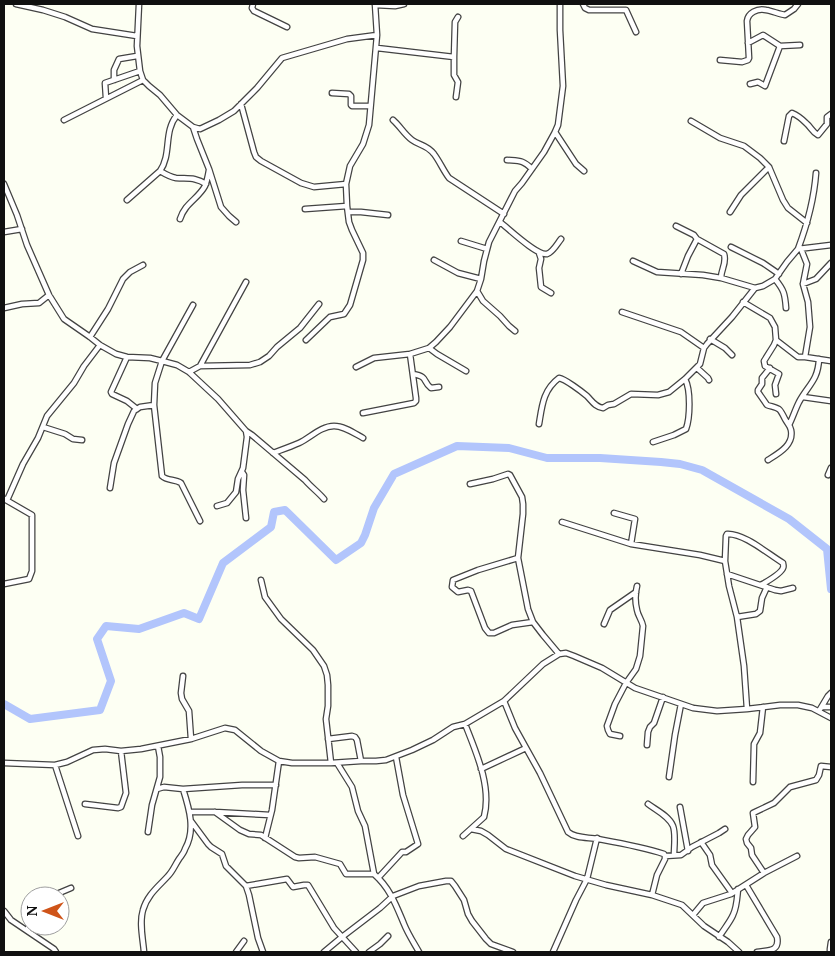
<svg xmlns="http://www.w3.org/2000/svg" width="835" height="956" font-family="'Noto Serif',serif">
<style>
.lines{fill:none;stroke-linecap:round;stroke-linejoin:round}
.river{stroke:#b2c5fc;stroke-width:8}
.minor-casing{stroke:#434343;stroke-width:7}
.minor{stroke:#fff;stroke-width:4.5}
</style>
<rect width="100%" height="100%" fill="#fdfff3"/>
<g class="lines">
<!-- river -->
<path class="river" d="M4,704L30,719L100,710L111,681L97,639L106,626L139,629L184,613L199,619L223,563L271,527L274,512L285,510L336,560L361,543L365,535L374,508L394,474L457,446L509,448L547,458H600L661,462L680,464L702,470L789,519L827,549L831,589"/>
<defs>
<path id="minor" d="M16,4L43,10L65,17L92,29L137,36
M139,4L137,46L140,71L143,80L149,86L160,95L177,115L193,127L200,129L219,120L234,111L257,88L282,58L347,39L377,35
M253,4L252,8L254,11L287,27
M583,4L585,8L589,10H626L636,32
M375,5L395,6L404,4
M748,43L763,35L780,46L800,45
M377,48L454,57
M720,60L742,62L748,60L749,58L747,21C748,13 757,8 766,10C772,11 779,14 785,15L794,9L798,4
M114,80V70L119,59L137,56
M750,84L758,82L765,86L780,46
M332,93L349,94L351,96V105L352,106H370
M456,97L458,82L454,75V57L455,22L458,17
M106,98L105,83L140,71
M241,104L254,152L256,157L261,161L301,183L314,187L346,184
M64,120L143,80
M393,120C400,126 404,134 412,140C420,146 426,144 434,154C440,162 443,170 449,178L504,214
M691,121L720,138L744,146L760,158L769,167L783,200L788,208L807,223
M193,127L197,139L209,169L221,207L229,216L236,222
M555,132L576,164L584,171
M784,141L789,116L792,113C797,115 802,119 806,123C811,127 812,132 818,135L827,124V117L831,114
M507,160C520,161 523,160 532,169
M160,171C165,174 170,177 176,178C188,179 195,177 206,184
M4,184L17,215L27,245L49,295L64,319L90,337L100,345L116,354L127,357L150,358L162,361L177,365L189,372L218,399L246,431L247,437L243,468L238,479L236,492L227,503L217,506
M127,200L160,171C172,154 163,132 177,115
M305,209L347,206
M348,212H361L388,215
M730,212L741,195L769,167
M180,219C185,203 198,199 205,186C207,181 208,176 209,170
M500,222C509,229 537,256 547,254C553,252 557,244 561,239
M676,226L694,235L697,239L688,256L681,274
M4,232L22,229
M697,239L724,254C727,263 721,269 721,278
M461,241L487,249
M731,247L763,263L779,274
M798,249C807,225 814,200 816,173
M801,249L807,264L803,284L808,302L810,327L805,357
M539,253L541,259L539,268L541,287L551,293
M434,260L458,273L481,279
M633,261L657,272L703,275L721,278L755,288
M775,279C784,290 785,294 786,308
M803,284L816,279L831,263
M477,291L483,301L500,316L509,326L515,331
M743,302L770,318L775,327L776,340L774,345L764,361L765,366L779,374L775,385L776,394
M193,305L162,361L155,383L154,405L162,476C167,481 175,479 181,483L200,521
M4,308L22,304L39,303L49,295
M622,312L681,332L704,348
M90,337L108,309L123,279L130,272L143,265
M710,339L725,348L732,355
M306,340L330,317L344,314L350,305L363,260V253L352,230L349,222L347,206L346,184L350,166L363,144L369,125L377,35L375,4
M776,340L798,357H805L831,361
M429,348L437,354L466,371
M127,357L111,392L112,394L127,401L137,409
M200,366L246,282
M356,367L374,358L410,354L429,348L436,342L450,327L477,291L481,279L484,261L489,242L515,191L522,183L544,152L555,132L558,125L563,86L560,30V4
M697,368L708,378L709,380
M189,372L200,366L250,365L260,362L269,356L277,347L300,328L319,304
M413,374C429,377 422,381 431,388L439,387
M803,397L831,401
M363,413L414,403L416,401V398L410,354
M539,424C542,406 543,390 559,378C565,379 581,391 587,396C592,401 595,407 603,408L608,405L614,404L631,394L658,395L669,392L685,379L700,364L704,348L707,344L732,317L755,288L763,286L775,279L787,262L798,249L831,245
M789,425C793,417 795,410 799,402C808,385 818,381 819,359
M43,427L65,434L73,439L82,440
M246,431L252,435L305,480C311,487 318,492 324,499
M653,442L674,435L686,429C690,418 691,390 685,379
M273,453C281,450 290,447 299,443C310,438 321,426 334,426C344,426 354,433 363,438
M768,460C779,453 794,445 791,430C790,425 787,423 785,419C779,407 780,409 767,405L758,392V390L762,384V378L770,368
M242,472L244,475L243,490L246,518
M828,475L831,468
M470,484L493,479L508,474L510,475L522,497L523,504V514L518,558L528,609L533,622L543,635L559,654
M110,488L114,463L128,424L134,411L140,407L154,405
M4,500L8,498L23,464L38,438L47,416L74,383L84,366L100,345
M614,513L635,519L631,544
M562,522L631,544L700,555L725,561L729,586L737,617L744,666L747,709
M518,558L478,570L453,580L452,587L458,592L468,590L471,591L485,628L489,633H494L512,625L533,622
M725,561L726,536L727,534C744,533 768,554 783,563C783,565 784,566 783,568C781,574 766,582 761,585
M727,574L775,590L781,591L793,588
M261,580L265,597L281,619L313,650L324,666L327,675L328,685V706L326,719L331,763
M4,584L29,579L32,571V515L6,500
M737,617L756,614L760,611L762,598L767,587
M604,624L610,610L636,592
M183,676L181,693L182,699L189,711L191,739
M504,701L515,728L540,773L568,832C576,839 589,837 598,839C620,843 643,847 664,854L665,856V859L657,875L652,895
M822,707H831
M819,711L828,696L831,693
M620,736L610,734L608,730L607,726L615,704L626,683L636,669L640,656L643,626C642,620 638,616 637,610C635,602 635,594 637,586
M328,739L352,736L355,737L357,740L361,761
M647,745L648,732L650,727L654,723L663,697
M4,763L55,765L67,762L93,750L105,749L121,751L141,749L191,739L225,728L235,730L261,751L279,761L292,763H331L361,761H376L386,760L412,750L433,740L453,727L465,724L504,701L543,664L559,654L566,653L574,656L602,668L635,688L693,708L717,711L747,709L780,705H798L812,708L831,718
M337,763L352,787L358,811L365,826L374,874
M55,765L78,836
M481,769L526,748
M669,777L675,735L681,704
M753,782L754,744L760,733L763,707
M157,789L164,787L183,789L242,785H276
M85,804L118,808L121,807L126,793L121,751
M648,804C656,810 669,816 673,826C676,834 674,847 674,855
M680,807L688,851
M190,812H215L270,815
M215,812L240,830L249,834L261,835L295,857L299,858L315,857L340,864L346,874H374C390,888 396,905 404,924C408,934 414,943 419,952
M191,821L208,844L211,847L222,854L226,866L246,886L249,895L258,938L263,952
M471,829L481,831L488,835L506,849L575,876L606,885L652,895L682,905L704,926L728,942L739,952
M148,832L152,805L160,777V757L158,746
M463,836L484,817C492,787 476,752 465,724
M265,838L272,810L279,761
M701,842L710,855L712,865L732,893
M665,856L681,855L692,847L719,833L725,829
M764,873L752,855L751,848L747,843L746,839L748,835L755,827L753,813L774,803L790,787L816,780L819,775L821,766L831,767
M378,878L402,852H406L418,844L403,795L396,757
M746,885L777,937C780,952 768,950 757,952
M246,886L287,879L293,887L304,885H308L334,928L356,952
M52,896L71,888
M4,911L11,920L54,949L56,952
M693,915L703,903L731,894L764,873L797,856
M28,930L30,916
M719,937C724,929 730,922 733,915C737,907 737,898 738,889
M144,952C143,939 139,923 143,910C147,895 159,886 168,876C173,871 175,865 179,859C181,856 184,853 185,849C196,830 189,808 183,789
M236,952L244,941
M324,952L342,937L380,908L393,896L419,886L446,881H451L455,886L464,900L468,914L472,921L486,939L491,944L513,952
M369,952L380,944L388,936
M553,952L576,900L587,879L597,838
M830,952V949L831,942"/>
</defs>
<!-- minor casing -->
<use href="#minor" class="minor-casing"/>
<!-- minor -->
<use href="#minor" class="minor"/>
</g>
<!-- border -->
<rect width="835" height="956" fill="none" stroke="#101010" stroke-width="10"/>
<!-- north arrow -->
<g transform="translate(45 911) rotate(270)"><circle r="24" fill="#ffffff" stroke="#9f9f9f"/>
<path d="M0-4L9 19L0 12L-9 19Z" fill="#cf5419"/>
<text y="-8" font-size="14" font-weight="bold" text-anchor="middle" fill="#101010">N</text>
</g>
</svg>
